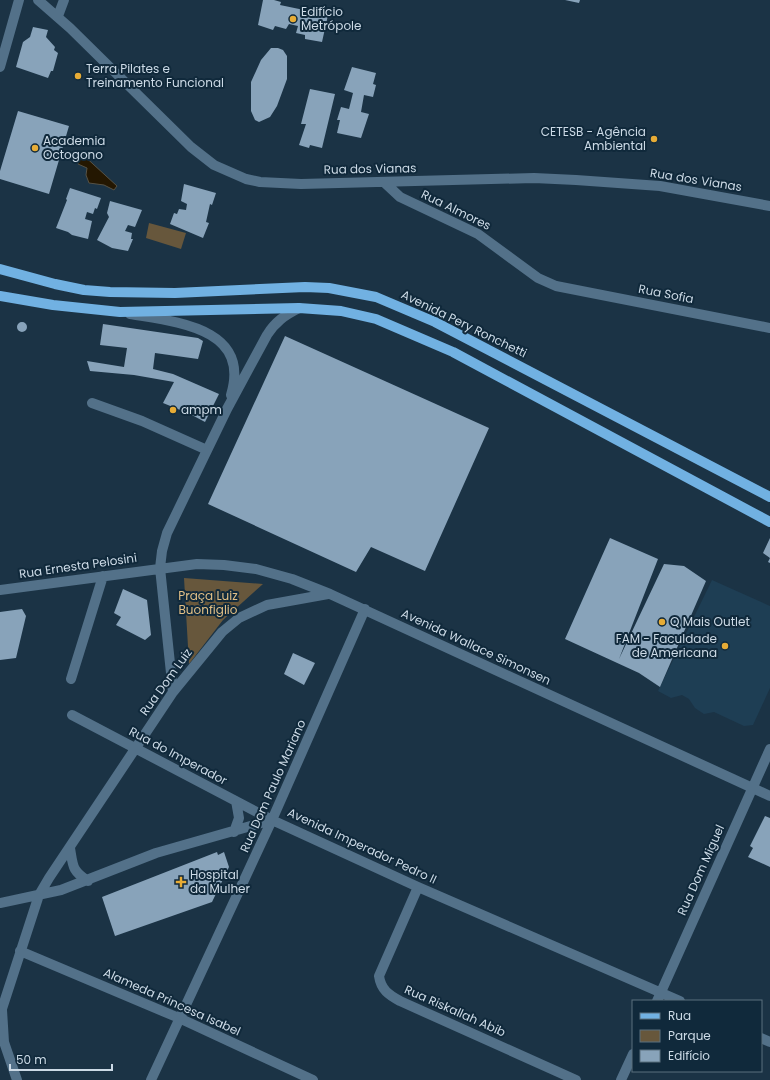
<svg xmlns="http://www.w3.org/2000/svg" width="770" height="1080" font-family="Poppins,sans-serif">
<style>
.built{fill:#1e3e54}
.green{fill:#67573c}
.water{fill:#241701;stroke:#565246}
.building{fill:#88a3ba}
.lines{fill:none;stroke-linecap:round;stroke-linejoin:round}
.minor{stroke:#537189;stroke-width:10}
.major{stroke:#71b1e2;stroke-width:10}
.poi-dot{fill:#e7ac36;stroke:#10293b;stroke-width:1.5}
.labels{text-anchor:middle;stroke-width:4;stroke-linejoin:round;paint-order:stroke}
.poi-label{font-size:12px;fill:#ccdae6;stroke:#10293b;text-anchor:start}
.street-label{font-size:12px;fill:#ccdae6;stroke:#10293b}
.park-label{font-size:12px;fill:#e1bf86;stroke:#10293b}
</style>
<rect width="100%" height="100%" fill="#1b3345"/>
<!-- built -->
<path class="built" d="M712,580L770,606V688L753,725L744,726L714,712L704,714L695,708L689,699L682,695L671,698L658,691Z"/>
<!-- green -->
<path class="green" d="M149,223L186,233L181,249L146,238Z
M184,578L263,584L223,620L189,664Z"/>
<!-- water -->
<path class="water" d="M81,153L117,186L114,190L104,185L89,183L86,175L87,168L78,164L77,158Z"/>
<!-- building -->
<path class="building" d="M263,0H274L281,2L280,5L328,15L322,42L305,39V35L296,33L298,26L289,24L286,29L275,26L273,30L258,25Z
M565,0H580L579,3Z
M33,27L48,30L46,37L55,47L54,50L58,53L53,71H51L48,78L16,67L23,42L30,37Z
M271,48H278L283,50L287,56V79L277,106L270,117L259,122L255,120L251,111V82L261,60Z
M352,67L376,73L373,84L376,85L373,97L364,95L361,112L369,114L361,138L337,133L340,120H337L341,107L349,109L353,93L344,90Z
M310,89L335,94L322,148L310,145L309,148L299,145L306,124H301Z
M18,111L69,126L49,194L0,179V171Z
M184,184L216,193L212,205L210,204L206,222L209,223L203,238L170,224L174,213L177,214L179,209L186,210L187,204L181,201Z
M70,188L101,198L97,209L95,208L93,214L87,212L85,219L92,221L88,239L72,235L68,232L56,228L67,200L66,199Z
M110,201L142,210L135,227L128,225L125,231L132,233L131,239H133L128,251L112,248L97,240L109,217L107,213Z
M17 327a5 5 0 1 1 10 0a5 5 0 1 1-10 0Z
M103,324L198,338L203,341L198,359L155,353L153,369L173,374L219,394L205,422L190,414L163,403L174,382L134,375L90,371L87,361L124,367L127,348L100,345Z
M285,336L489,428L425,571L371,547L356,572L208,504Z
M610,538L658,559L619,659L664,564L684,566L706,581L660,687L639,673L565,639Z
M770,538V563L768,562L770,558L763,553Z
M123,589L147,600L151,635L145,640L116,625L121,617L114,613Z
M22,609L26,616L16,658L0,660V612Z
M293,653L315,663L304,685L284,674Z
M765,816L770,818V867L748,857L753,848L750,846Z
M217,852L218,855L224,852L229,867L212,902L115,936L102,897Z"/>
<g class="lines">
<!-- minor -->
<path class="minor" d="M38,0L70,28L191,147L214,165L246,179L260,182L301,184L534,178L576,180L660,186L770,206
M58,16L64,0
M0,67L19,0
M385,183L400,197L478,234L538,278L556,286L770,328
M130,314C177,322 251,328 231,395
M92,403L142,421L207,450
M0,590L197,564L224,565L256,569L292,579L330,594L770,796
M71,679L103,576
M173,692L160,568L162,551L167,533L227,409L267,335C275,322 285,315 299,308
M72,715L272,820
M234,832L239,818L236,801
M70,848C73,866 72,871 88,881
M418,887L379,976C381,990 389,995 400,1001L576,1080
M0,903L61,890L156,853L272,820L418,887L680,1001
M20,951L179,1018L313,1080
M657,1001L770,749
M2,1010L4,1042L17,1080
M0,1015L39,895L49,878L173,692L222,632L239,618L267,605L328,594
M761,1038L770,1042
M151,1080L272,820L365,609
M621,1080L633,1054"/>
<!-- major -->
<path class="major" d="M0,269L55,284L84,290L110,292L175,293L305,287L329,288L376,297L435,322L770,497
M0,296L53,305L120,312L299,308L341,311L376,319L453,352L770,522"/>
</g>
<!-- markers -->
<g class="poi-dot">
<circle cx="293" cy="19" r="4"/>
<circle cx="78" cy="76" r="4"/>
<circle cx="654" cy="139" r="4"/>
<circle cx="35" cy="148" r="4"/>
<circle cx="173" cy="410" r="4"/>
<circle cx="662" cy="622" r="4"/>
<circle cx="725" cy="646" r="4"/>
<path d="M179 876h4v4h4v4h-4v4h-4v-4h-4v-4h4z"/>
</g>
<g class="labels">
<!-- poi labels -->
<g class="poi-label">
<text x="301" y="16">Edifício<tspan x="301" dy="14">Metrópole</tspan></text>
<text x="86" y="73">Terra Pilates e<tspan x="86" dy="14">Treinamento Funcional</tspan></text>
<text x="646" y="136" text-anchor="end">CETESB - Agência<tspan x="646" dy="14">Ambiental</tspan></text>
<text x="43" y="145">Academia<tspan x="43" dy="14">Octogono</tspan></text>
<text x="181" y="414">ampm</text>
<text x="670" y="626">Q Mais Outlet</text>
<text x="717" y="643" text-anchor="end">FAM - Faculdade<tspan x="717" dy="14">de Americana</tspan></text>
<text x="190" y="879">Hospital<tspan x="190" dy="14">da Mulher</tspan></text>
</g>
<!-- street labels -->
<g class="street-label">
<text transform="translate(370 169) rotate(-1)" y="4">Rua dos Vianas</text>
<text transform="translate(696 180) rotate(9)" y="4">Rua dos Vianas</text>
<text transform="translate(456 210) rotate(26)" y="4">Rua Almores</text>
<text transform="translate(666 294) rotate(11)" y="4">Rua Sofia</text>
<text transform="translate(464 324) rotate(26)" y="4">Avenida Pery Ronchetti</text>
<text transform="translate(78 566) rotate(-8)" y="4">Rua Ernesta Pelosini</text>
<text transform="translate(476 647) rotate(25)" y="4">Avenida Wallace Simonsen</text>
<text transform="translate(166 682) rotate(-54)" y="4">Rua Dom Luiz</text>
<text transform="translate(178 756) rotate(28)" y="4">Rua do Imperador</text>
<text transform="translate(273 786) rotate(-66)" y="4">Rua Dom Paulo Mariano</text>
<text transform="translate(362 846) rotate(25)" y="4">Avenida Imperador Pedro II</text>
<text transform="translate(701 870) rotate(-66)" y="4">Rua Dom Miguel</text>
<text transform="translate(172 1002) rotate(24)" y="4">Alameda Princesa Isabel</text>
<text transform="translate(455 1011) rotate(24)" y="4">Rua Riskallah Abib</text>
</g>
<!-- park labels -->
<g class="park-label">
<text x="208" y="600">Praça Luiz<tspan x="208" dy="14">Buonfiglio</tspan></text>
</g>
</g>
<!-- legend -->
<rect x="632" y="1000" width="130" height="72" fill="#10293b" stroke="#5b707f"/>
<rect x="640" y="1013" width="20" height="6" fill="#71b1e2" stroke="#5b707f"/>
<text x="668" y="1020" font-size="12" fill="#ccdae6">Rua</text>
<rect x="640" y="1030" width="20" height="12" fill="#67573c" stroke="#5b707f"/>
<text x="668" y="1040" font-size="12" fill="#ccdae6">Parque</text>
<rect x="640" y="1050" width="20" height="12" fill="#88a3ba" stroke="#5b707f"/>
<text x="668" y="1060" font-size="12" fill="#ccdae6">Edifício</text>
<!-- scale -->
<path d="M10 1064v6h102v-6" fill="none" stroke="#ccdae6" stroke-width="2"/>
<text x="16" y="1064" font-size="12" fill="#ccdae6" stroke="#10293b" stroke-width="3" paint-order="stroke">50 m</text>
</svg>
